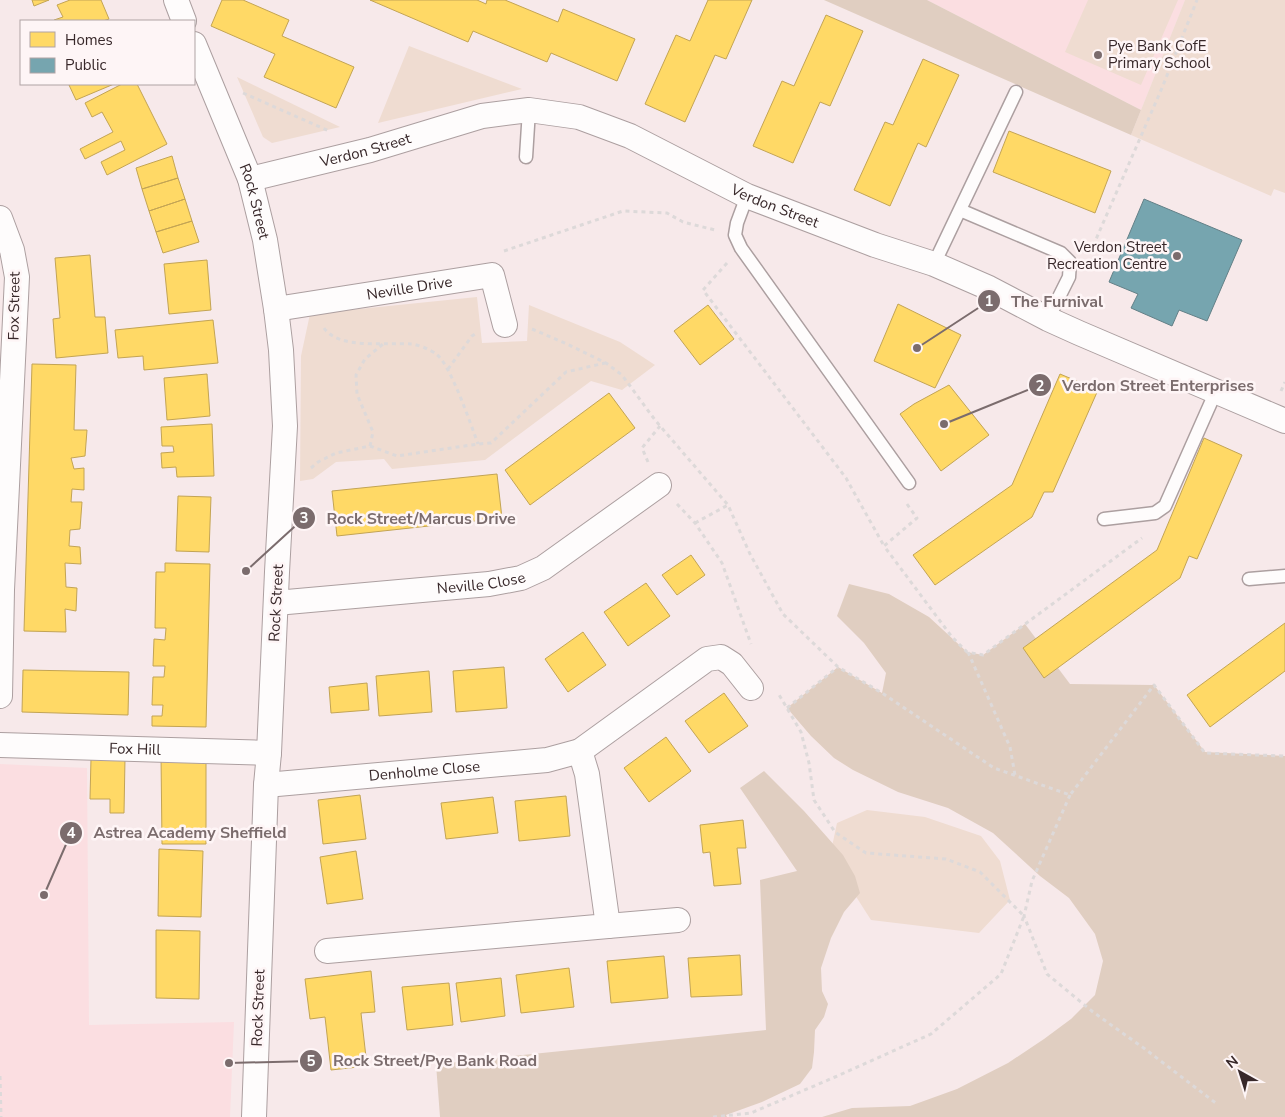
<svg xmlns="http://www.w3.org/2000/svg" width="1285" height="1117" font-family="'Nunito Sans',sans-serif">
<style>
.built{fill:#fbdee1}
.green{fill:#efdcd1}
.forest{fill:#e0cec1}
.homes{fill:#ffd966;stroke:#c3a454}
.public{fill:#76a5af;stroke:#638087}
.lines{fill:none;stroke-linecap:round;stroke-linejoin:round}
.service-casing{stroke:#ac9fa0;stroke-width:15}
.minor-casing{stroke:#ac9fa0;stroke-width:26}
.path{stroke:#ddd9d9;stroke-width:3;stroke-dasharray:4 4;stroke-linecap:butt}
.service{stroke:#fefcfc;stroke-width:12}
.minor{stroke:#fefcfc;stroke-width:24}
.poi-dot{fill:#7b6c6d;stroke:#fef5f6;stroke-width:2}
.labels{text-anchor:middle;stroke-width:5;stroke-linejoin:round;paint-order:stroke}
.poi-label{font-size:15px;fill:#38282a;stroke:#fef5f6;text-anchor:start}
.street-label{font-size:15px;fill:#38282a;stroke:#fef5f6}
.leader{fill:none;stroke:#7b6c6d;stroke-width:2}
.callout-dot{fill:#7b6c6d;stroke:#fef5f6;stroke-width:2}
.mark-label{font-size:15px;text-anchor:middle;font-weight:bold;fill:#fff}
.callout-label{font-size:16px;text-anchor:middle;font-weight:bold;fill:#7b6c6d;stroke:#fef5f6;stroke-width:5;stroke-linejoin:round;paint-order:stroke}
</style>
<rect width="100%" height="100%" fill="#f7e9ea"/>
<!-- built -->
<path class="built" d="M927,0H1185L1141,110Z
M0,764L87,768L89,1025L234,1022L230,1117H0Z"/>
<!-- green -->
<path class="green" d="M1088,0H1178L1141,85L1065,52Z
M1185,0H1285V193L1274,189L1271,196L1131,135Z
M409,46L522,89L378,123Z
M237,77L340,127L272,143L263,137Z
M477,297L482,343L527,341L529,305L620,342L655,365L622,390L591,381L485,460L392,469L384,459L336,462L313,479L300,481L301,356L310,314Z
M867,810L925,817L981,836L1000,861L1010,900L979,933L871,920L830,856L837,823Z"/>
<!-- forest -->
<path class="forest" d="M824,0H927L1141,110L1131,135Z
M849,584L889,594L929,617L967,652L983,655L1025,624L1070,684L1154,685L1205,752L1285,756V1117H822L852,1108L910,1106L957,1089L1008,1063L1044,1039L1071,1019L1095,995L1103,961L1095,934L1069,898L1040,876L993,833L948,808L898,792L853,770L834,758L811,736L787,708L838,667L882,693L886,673L864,643L837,616Z
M764,771L804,811L843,855L855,876L860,893L844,912L831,938L821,968L822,991L828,1004L824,1017L815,1030L814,1052L812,1068L800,1084L762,1102L726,1115L727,1117H440L436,1064L766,1030L760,880L797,871L740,788Z"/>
<!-- homes -->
<path class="homes" d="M32,0H49L34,6Z
M70,0H101L109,19L103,21H54V20L63,17L57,5Z
M222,0H243L289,20L282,36L354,67L336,108L264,77L275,54L211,26Z
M370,0H477L486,4L487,0H505L558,22L563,9L635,39L617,81L551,53L547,62L473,31L468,42Z
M708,0H752L726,59L715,55L685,122L645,104L676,35L690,41Z
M826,15L863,31L830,106L820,102L793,163L753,146L782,81L794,86Z
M923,59L959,75L926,147L918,143L890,206L854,190L885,122L893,125Z
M72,84H114L76,100L69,85Z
M122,84H137L167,144L107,175L101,162L125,150L121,141L85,159L80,149L113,132L102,112L92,117L85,103Z
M1009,131L1111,171L1095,213L993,172Z
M172,156L178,178L142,189L136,168Z
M178,178L185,199L149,211L142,189Z
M185,199L192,221L156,232L149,211Z
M192,221L199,242L163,253L156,232Z
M90,255L95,317H105L108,353L56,358L53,319L60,318L55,258Z
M207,260L211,310L169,314L164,264Z
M898,304L961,335L935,388L874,361Z
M708,305L734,339L700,365L674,331Z
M213,320L218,363L144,370L143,356L118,358L115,330Z
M32,364L76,365L74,430H87L85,456L71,458L74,469L84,468V490L72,489L71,502H82L80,529L70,530L69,546L80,547L81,564L65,563L66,587L77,588L76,611L65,609L66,632L24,631Z
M207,374L210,416L167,420L164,378Z
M1060,374L1098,390L1053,492H1044L1032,517L935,585L913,555L1012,485Z
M949,385L989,435L941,471L900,414L914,404Z
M609,393L635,428L530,505L505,470Z
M212,424L214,476L177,477L176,467L162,468L161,453L174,452L173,446H162L161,427Z
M1204,438L1242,455L1197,559L1189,556L1180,578L1044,678L1023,648L1157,550Z
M497,474L502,518L337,536L332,491Z
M178,496L211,497L209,552L176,551Z
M691,555L705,575L677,595L662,575Z
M165,563L210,564L206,727L152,726V716H162L163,705H152L153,677H164L165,666H153L154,639L165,640L166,628H155L156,572H165Z
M646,583L670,616L628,646L604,612Z
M1285,623V671L1210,727L1187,695Z
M583,632L606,665L568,692L545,659Z
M504,667L507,708L456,712L453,671Z
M23,670L129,672L128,715L22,712Z
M429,671L432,712L379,716L376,676Z
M367,683L369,710L331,713L329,687Z
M724,693L748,726L709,753L685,721Z
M666,737L691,771L649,802L624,768Z
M206,754V844H162L161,755Z
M91,759H125L124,813H110V799H90Z
M360,795L366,839L323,844L318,800Z
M566,796L570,836L519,841L515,801Z
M493,797L498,833L446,839L441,803Z
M743,820L746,848H737L741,884L714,886L710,852L703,853L700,825Z
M159,849L203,851L201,917L158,916Z
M356,851L363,899L327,904L320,857Z
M156,930L200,931L199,999L156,998Z
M740,955L742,995L691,997L688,958Z
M664,956L668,998L611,1003L607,961Z
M569,968L574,1007L521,1013L516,975Z
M371,971L375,1012L361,1013L367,1066L331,1070L325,1017L310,1019L305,979Z
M501,978L505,1016L461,1022L456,983Z
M449,983L453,1025L407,1030L402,987Z"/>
<!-- public -->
<path class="public" d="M1144,199L1242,240L1207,321L1179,310L1172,326L1131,308L1138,294L1109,282Z"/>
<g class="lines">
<defs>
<path id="service" d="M526,157L529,110
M747,196L737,223L735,235L741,248L909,483
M960,210L1061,253L1070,262L1069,277L1048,319
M934,264L1016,92
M1104,519L1155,513L1165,506L1216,391
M1249,579L1285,576"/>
<g id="minor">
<path d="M176,0L184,21"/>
<path id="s1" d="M194,44L250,179L265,240L276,309L281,350L285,426L277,572L269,753L266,785L254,1117"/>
<path id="s2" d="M250,179L370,150L482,116L529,110L579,117L630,136L747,196L875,245L934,264L989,288L1048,319L1079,333L1285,421"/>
<path d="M0,218L12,250L17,277L2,590L0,696"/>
<path id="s3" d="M276,309L492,275L505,325"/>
<path id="s4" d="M276,603L489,584L521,578L543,568L659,485"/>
<path id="s5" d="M0,745L269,753"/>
<path id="s6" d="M266,785L547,760L580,751L707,659L721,657L732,664L751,688"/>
<path d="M608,926L678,920"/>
<path d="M327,951L608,926L587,774L580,751"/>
</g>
</defs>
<!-- service casing -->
<use href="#service" class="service-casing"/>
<!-- minor casing -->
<use href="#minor" class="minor-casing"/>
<!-- path -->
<path class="path" d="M243,93L329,131
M504,251L623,211L667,213L683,222L715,230
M1090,253L1162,88L1197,0
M727,263L703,290L846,478L884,546
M324,328C339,350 388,342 411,344C417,344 431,350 436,354C450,363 471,425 478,444
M532,329L567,344L606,363L622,375L655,420L728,505L750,554L783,614L838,667L882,693L994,768L1070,795L1154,685L1205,753L1285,756
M448,369L472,336L478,332
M1281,391L1285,382
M370,446L373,432L357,394L356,375L365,359L383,344
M648,462L642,448L660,426
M311,468L318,462L336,453L370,446L397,456L478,444L491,443L566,372L605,363
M677,504L695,523L722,563L751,644
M907,504L917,518L884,546L952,637L967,652L983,655L1142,538
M695,523L728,505
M968,652L1010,747L1015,775
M787,708L838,667
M1070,795L1032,881L1024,916L1047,974L1093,1012L1145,1049L1217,1104
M0,1076L1,1117
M713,1117L751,1113L835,1077L931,1034L1001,974L1024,916L980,872L946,859L866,853L835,832L814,800L809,763L801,732L778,693"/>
<!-- service -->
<use href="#service" class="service"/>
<!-- minor -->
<use href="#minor" class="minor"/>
</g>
<!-- markers -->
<g class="poi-dot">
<circle cx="1098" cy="55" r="5"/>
<circle cx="1177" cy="256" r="5"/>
</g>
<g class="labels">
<!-- poi labels -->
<g class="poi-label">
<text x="1108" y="51">Pye Bank CofE<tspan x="1108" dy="17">Primary School</tspan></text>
<text x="1167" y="252" text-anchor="end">Verdon Street<tspan x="1167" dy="17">Recreation Centre</tspan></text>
</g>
<!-- street labels -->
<g class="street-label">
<text dy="5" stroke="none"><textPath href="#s2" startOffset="119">Verdon Street</textPath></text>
<text dy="5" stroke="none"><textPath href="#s1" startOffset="169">Rock Street</textPath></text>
<text dy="5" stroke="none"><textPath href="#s2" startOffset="554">Verdon Street</textPath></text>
<text dy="5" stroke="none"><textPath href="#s3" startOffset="135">Neville Drive</textPath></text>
<text transform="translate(14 306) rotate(-89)" y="5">Fox Street</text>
<text dy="5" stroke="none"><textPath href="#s4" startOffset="206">Neville Close</textPath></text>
<text transform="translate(276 603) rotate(-87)" y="5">Rock Street</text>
<text dy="5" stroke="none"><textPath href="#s5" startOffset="135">Fox Hill</textPath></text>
<text dy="5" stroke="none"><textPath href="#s6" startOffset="159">Denholme Close</textPath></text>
<text transform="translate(258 1008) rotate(-88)" y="5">Rock Street</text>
</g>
</g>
<!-- callouts -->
<path class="leader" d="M917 348L989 301M944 424L1040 385M246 571L304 518M44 895L71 833M229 1063L311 1061"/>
<g class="callout-dot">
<circle cx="917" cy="348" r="5"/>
<circle cx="944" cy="424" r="5"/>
<circle cx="246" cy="571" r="5"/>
<circle cx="44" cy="895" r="5"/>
<circle cx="229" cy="1063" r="5"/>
<circle cx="989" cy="301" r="12"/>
<circle cx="1040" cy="385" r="12"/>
<circle cx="304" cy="518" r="12"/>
<circle cx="71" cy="833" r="12"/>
<circle cx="311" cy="1061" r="12"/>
</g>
<g class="mark-label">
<text x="989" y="306">1</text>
<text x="1040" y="391">2</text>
<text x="304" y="523">3</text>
<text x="71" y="838">4</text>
<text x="311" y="1066">5</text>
</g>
<g class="callout-label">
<text x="1057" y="307">The Furnival</text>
<text x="1158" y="391">Verdon Street Enterprises</text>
<text x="421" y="524">Rock Street/Marcus Drive</text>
<text x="190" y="838">Astrea Academy Sheffield</text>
<text x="435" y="1066">Rock Street/Pye Bank Road</text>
</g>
<!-- legend -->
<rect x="20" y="20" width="175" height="65" fill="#fef5f6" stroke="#afa3a4"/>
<rect x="30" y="32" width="25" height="15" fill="#ffd966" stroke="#afa3a4"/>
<text x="65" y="45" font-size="15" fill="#38282a">Homes</text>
<rect x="30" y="58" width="25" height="15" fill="#76a5af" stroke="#afa3a4"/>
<text x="65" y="70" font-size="15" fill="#38282a">Public</text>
<!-- north arrow -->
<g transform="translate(1240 1072) rotate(321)" stroke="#fef5f6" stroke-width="4" paint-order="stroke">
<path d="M0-4L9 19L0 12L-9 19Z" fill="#38282a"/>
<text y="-8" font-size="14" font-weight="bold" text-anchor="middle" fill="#38282a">N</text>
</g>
</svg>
